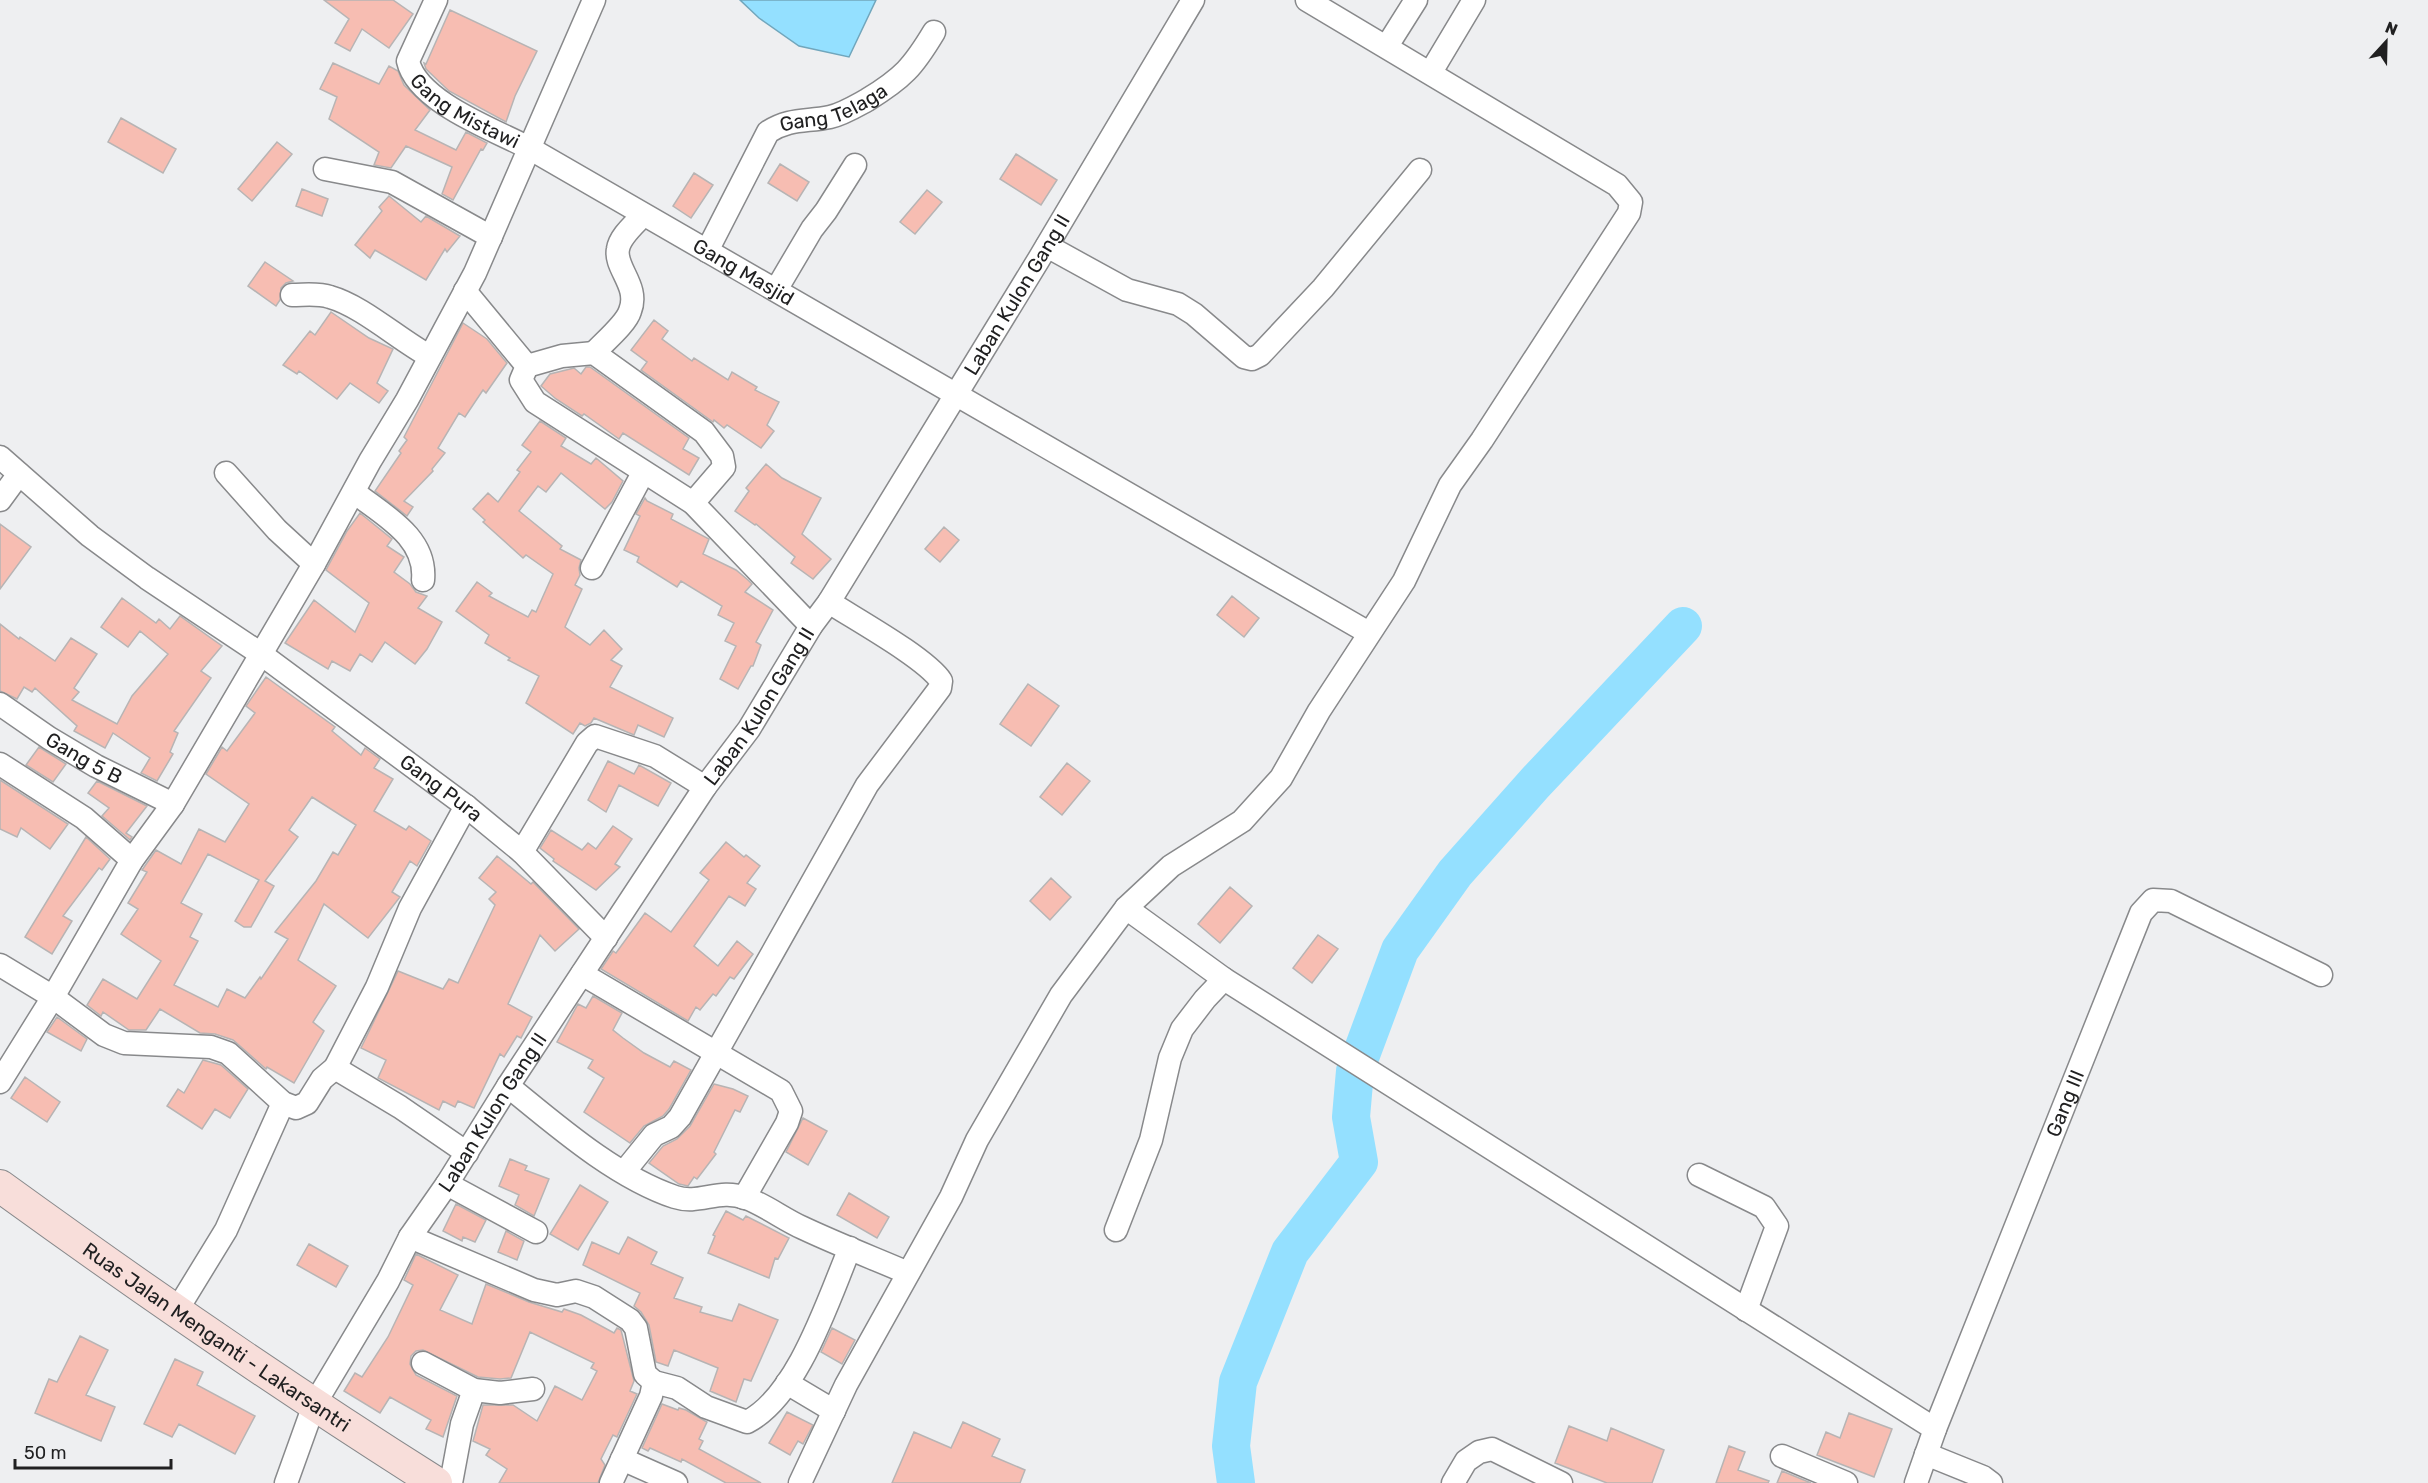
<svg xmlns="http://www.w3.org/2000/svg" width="2428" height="1483" font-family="Rubik,sans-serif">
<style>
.water{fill:#94e0ff;stroke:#71a6bc;stroke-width:1.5}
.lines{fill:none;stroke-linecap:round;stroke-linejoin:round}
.river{stroke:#94e0ff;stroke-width:38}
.building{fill:#f7bdb2;stroke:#b7b4b4;stroke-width:1.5;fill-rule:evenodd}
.street-casing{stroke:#88898b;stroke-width:25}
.secondary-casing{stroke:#88898b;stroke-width:34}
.street{stroke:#fff;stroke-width:22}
.secondary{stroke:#f8deda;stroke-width:32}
.labels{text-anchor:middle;stroke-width:4.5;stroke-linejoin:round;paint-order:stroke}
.street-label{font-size:20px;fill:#202021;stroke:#eeeff1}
</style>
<rect width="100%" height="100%" fill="#eeeff1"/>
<!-- water -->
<path class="water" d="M740,0H876L849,57L799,46L759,18Z"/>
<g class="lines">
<!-- river -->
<path class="river" d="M1236,1483L1231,1446L1238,1382L1290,1252L1359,1162L1351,1117L1355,1071L1400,950L1455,873L1535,783L1683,626"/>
</g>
<!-- building -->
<path class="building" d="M324,0H393L413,14L389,48L362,29L350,51L335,43L349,19Z
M450,10L537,51L515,96L506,122L449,91L426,69L424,63L426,64Z
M333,63L379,84L389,66L398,71L404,85L430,110L415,130L456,150L466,132L487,143L483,150L481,149L453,200L442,194L452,167L406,146L391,168L374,165L379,152L329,119L337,97L320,89Z
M121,118L176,149L163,173L108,142Z
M277,142L292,154L252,201L238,189Z
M1016,154L1057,180L1041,205L1000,179Z
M780,164L809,182L797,201L768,183Z
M694,173L713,185L691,218L673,206Z
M302,189L328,199L322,216L296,206Z
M927,190L942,202L915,234L900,222Z
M389,196L421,222L426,216L460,236L447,252L445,249L426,280L375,250L370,258L355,245L382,211L379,207Z
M265,262L293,281L286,283L281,288L280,300L276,306L248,286Z
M331,312L369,338L393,349L377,383L388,391L379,403L350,383L337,399L299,371L297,374L283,365L310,331L315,335Z
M654,320L668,331L662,339L692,361L694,358L728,380L732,372L757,387L755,390L779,402L767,425L774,431L761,448L727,425L724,428L714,420L713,422L641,370L647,362L631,350Z
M463,323L487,339L507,363L486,393L483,390L465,417L459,413L438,448L445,453L432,469L433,471L404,501L413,507L407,516L375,491L401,453L399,451L407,440L404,437Z
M586,367H590L689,438L683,449L699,458L689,475L623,433L619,439L584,414L582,416L556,399L541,386L550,374L574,368L581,374Z
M540,421L566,438L561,446L591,464L596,458L623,481L612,502L605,509L561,473L546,492L538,486L519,511L562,546L560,549L581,560L579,568L580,575L575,585L582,589L565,627L590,645L604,630L622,649L611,660L622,666L610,687L673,718L664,737L638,725L634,735L594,718L591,723L585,726L580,723L573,734L526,703L539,676L508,660L510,658L485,643L489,635L456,611L477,582L492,593L489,596L528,617L532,610L536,612L553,574L526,555L523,558L483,522L485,520L473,509L488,493L498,502L520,472L517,470L531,452L522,445Z
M766,464L782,478L821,498L802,534L831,559L813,579L791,563L795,557L756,524L755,525L735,511L749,491L746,488Z
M645,498L647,501L673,514L671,519L709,539L703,554L736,570L748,580L752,584L745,592L773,610L756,642L761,645L753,666H751L738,689L720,679L736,646L725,641L734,623L718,615L722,606L681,581L677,587L637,562L639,557L624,550L640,516L636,514Z
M360,513L392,539L387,546L404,557L394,572L410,584L416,592L427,596L418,608L442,622L427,649L415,664L385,642L372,662L360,654L350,671L332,661L328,669L285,643L314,600L355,632L369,603L326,570L347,531Z
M0,524L31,547L0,589Z
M944,527L959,540L940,562L925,549Z
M1232,596L1259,618L1244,637L1217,615Z
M122,598L156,623L159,619L170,629L180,616L222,646L201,671L211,678L174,731L178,733L170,752L173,754L157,781L141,773L150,758L113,733L105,748L74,731L77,726L35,688L32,692L24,687L17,699L0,691V624L19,639L20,637L55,661L71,638L97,654L74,688L79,692L72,700L117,724L132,696L168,654L140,631L128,647L101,627Z
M266,677L335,727L332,731L361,755L365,748L380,759L374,768L393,779L374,811L406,830L409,826L431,841L417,866L410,861L392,892L400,897L368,938L324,904L298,960L336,986L313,1022L324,1031L294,1083L267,1067L266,1069L233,1040L215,1034L200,1033L160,1009L146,1030H129L103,1012L101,1016L87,1005L103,979L137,999L161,961L121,934L138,909L128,903L147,872L142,870L156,850L181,864L199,829L225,842L249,804L206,774L222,747L227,751L255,713L246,706ZM312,797L356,825L338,855L333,852L316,881L275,932L288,939L261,979L260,977L245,998L227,989L218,1007L174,985L198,941L190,937L202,914L181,903L208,854L259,880L235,921L244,927H251L274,886L265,881L298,837L289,830Z
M1028,684L1059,706L1031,746L1000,724Z
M39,747L66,764L53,782L26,765Z
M608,761L634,774L639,765L671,783L658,806L619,785L606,812L588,800Z
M1067,763L1090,781L1062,815L1040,797Z
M0,780L68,824L50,849L21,828L17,837L0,829Z
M97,781L147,806L126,833L132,837L130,840L102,816L109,808L88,793Z
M613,826L632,839L615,864L620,867L596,890L553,861L554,859L540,848L551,830L582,850L588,843L596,849Z
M86,837L110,859L102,870L99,868L63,916L72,921L52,954L25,937Z
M726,842L744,857L746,855L760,866L747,883L756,889L745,906L729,896L694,946L718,966L737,941L753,954L734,979L730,977L716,996L713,994L700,1010L696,1007L688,1021L601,969L613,951L616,953L645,913L671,932L709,880L700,873Z
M497,856L531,884L533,882L579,929L555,951L540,935L508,1004L532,1017L521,1038L517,1036L504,1057L500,1054L474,1108L458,1101L455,1107L443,1101L439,1110L378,1078L386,1060L361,1048L398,971L443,989L449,979L458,983L495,905L489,899L496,892L479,878Z
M1051,878L1071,897L1050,920L1030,901Z
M1230,887L1252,906L1220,943L1198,924Z
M1318,935L1338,949L1312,983L1293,968Z
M593,996L622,1013L613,1030L623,1038L644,1053L670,1067L674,1061L691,1070L669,1109L663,1116L644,1126L630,1143L584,1112L604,1078L588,1068L593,1060L557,1042L578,1004L586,1008Z
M57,1017L87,1039L81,1051L47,1032Z
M203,1060L221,1065L248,1089L230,1118L215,1109L202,1129L167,1106L178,1089L184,1093Z
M25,1077L60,1102L47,1122L11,1098Z
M714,1084L733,1089L748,1096L740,1112L735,1110L714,1152L716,1154L697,1179L694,1177L688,1186L679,1184L649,1163L663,1146L677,1139L690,1126Z
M803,1118L827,1131L808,1165L786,1152Z
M510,1159L527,1166L525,1170L549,1179L534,1216L515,1205L519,1195L499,1186Z
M580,1185L608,1202L578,1250L550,1234Z
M849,1193L889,1217L877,1238L837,1215Z
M456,1204L486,1220L475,1242L463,1237L462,1241L443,1231Z
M726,1211L743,1220L746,1216L789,1238L778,1259L775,1258L769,1278L708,1253L715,1236L713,1235Z
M506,1231L524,1241L517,1260L498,1252Z
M628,1237L657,1252L651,1264L683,1278L674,1298L702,1307L700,1312L732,1321L739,1304L778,1320L751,1381L744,1379L736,1402L710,1391L718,1368L674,1350L668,1366L656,1362L649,1325L641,1312L634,1306L640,1293L583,1265L592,1242L619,1254Z
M309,1244L348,1266L336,1287L297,1265Z
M416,1254L458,1275L440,1310L472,1324L486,1284L529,1302L562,1312L564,1309L581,1315L614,1333L617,1328L621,1330L634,1381L630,1391L637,1394L617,1437L613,1435L601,1459L605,1465L598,1483H499L507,1469L486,1455L490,1449L473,1441L483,1405H513L537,1421L555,1386L582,1400L597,1371L591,1368L594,1363L530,1332L511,1378L500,1379L478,1377L423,1350L416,1351L411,1356L410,1364L416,1375L457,1396L443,1437L426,1429L431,1420L390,1397L380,1413L344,1391L355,1373L362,1377L388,1337L413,1285L404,1280Z
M832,1328L855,1340L842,1364L821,1352Z
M80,1336L108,1350L86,1395L115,1407L101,1441L35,1413L49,1379L57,1382Z
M175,1359L203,1372L197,1385L255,1416L235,1454L179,1424L172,1437L144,1424Z
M662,1404L678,1410L679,1408L686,1410L707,1422L699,1439L703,1441L699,1449L761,1483H726L682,1459L681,1462L650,1448L648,1451L642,1448Z
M787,1412L813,1425L803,1444L798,1441L790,1455L769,1443Z
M1849,1413L1892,1429L1874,1477L1817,1455L1826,1432L1840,1438Z
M963,1422L1000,1439L992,1456L1025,1470L1020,1483H892L914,1432L951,1448Z
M1569,1426L1607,1441L1611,1428L1664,1450L1652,1483H1607L1555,1463Z
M1729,1446L1745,1452L1738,1470L1769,1481L1768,1483H1716Z
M1782,1471L1811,1483H1777Z"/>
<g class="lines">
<defs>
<g id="street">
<path id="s1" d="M436,0L408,61C417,102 495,130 529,148L1369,633"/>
<path d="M1387,46L1416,0"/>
<path d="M1431,72L1474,0"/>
<path d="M325,169L392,182L491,237"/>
<path d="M1047,246L1127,290L1178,304L1194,314L1244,357L1252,359L1260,355L1323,288L1420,170"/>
<path id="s2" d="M707,251L768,132C790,118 806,122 830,117C843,114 856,106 867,100C903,78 913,67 934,32"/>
<path d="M776,290L812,229L826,211L855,165"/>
<path d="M465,291L527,366L521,380L535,402L693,503L811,626"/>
<path d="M292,295C305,295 318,293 330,297C362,306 398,339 429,356"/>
<path d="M594,353C604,342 626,324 630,311C640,286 614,268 618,249C620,236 635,224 643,215"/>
<path d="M527,366L562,356L594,353L704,432L722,456L724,467L693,503"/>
<path id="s3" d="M0,457L90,536L147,578L261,654L466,806L522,852L606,938"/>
<path d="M226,473L277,530L314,564"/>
<path d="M354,492C383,515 427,537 423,580"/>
<path d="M0,500L19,474"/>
<path d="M592,568L643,473"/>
<path id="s4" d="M0,704L49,738L96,766L173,804"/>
<path d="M0,764L84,818L132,860"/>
<path d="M522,852L587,743L595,736L655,756L705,787"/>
<path d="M1126,908L1224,979L1935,1429"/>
<path d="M0,965L53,997L104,1035L124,1043L211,1047L228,1053L283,1103L296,1108L307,1103L322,1079L335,1068L377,987L410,908L466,806"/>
<path d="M582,974L781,1091L791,1111L787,1123L744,1198"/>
<path d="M335,1068L400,1107L467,1153"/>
<path d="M0,1082L53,997L132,860L173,804L314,564L370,461L407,400L475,273L594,0"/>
<path d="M508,1086C556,1125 615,1177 675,1197C700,1205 718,1188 746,1198C767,1206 783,1219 803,1228C837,1244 873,1258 908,1273"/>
<path d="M624,1172L654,1135L671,1127L680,1117L867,785L940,688L941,681C926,658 855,619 829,602"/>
<path d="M1699,1175L1764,1207L1777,1226L1746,1310"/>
<path d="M447,1184L536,1232"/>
<path d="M1116,1230L1151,1140L1170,1058L1182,1029L1205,999L1224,979"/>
<path d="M410,1237L534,1290L557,1295L576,1291L594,1297L630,1320L636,1328L645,1374L654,1382L651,1396L611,1483"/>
<path d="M177,1310L226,1230L283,1103"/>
<path d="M423,1363L474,1390L500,1393L533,1389"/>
<path d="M654,1382L677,1388L706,1407L747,1422C798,1396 828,1300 850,1248"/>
<path d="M787,1383L834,1411"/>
<path d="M1926,1454L1983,1477L1991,1483"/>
<path d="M1782,1456L1846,1483"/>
<path d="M622,1459L676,1483"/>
<path id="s5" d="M286,1483L314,1405L388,1281L410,1237L447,1184L508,1086L705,787L749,729L811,626L829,602L1039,259L1193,0"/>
<path d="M451,1483L462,1424L474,1390"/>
<path d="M800,1483L846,1385L951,1197L977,1140L1061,995L1126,908L1171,866L1242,821L1281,778L1319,711L1404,581L1450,485L1482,440L1629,213L1631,202L1617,185L1307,0"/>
<path d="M1453,1483L1466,1461L1479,1452L1492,1449L1561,1483"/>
<path id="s6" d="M1916,1483L1935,1429L2141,913L2153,900L2171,901L2321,975"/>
</g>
<g id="secondary">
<path id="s7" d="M0,1186C142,1289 287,1389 436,1483"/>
</g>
</defs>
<!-- street casing -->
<use href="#street" class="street-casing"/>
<!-- secondary casing -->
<use href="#secondary" class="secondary-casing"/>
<!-- street -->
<use href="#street" class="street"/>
<!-- secondary -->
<use href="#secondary" class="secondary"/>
</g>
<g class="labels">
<!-- street labels -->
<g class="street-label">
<text dy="7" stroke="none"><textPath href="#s1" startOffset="146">Gang Mistawi</textPath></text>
<text dy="7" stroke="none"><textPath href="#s2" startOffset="204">Gang Telaga</textPath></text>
<text dy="7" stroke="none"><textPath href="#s1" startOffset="468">Gang Masjid</textPath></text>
<text dy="7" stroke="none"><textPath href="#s5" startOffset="1398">Laban Kulon Gang II</textPath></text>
<text dy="7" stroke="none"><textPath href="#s5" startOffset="912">Laban Kulon Gang II</textPath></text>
<text dy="7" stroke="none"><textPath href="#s4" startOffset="100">Gang 5 B</textPath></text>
<text dy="7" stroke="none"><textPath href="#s3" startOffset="552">Gang Pura</textPath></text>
<text dy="7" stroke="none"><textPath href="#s6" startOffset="408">Gang III</textPath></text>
<text dy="7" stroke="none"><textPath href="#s5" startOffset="426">Laban Kulon Gang II</textPath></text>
<text dy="7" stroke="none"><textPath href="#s7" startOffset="264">Ruas Jalan Menganti - Lakarsantri</textPath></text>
</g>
</g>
<!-- north arrow -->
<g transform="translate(2386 42) rotate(22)" stroke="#eeeff1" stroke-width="4.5" paint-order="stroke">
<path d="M0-4.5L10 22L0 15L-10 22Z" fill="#202021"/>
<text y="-9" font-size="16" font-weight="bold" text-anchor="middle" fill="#202021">N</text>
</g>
<!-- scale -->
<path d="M15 1459v9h156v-9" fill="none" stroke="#202021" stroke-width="3"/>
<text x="24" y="1459" font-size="18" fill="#202021" stroke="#eeeff1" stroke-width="4.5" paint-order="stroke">50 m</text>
</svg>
